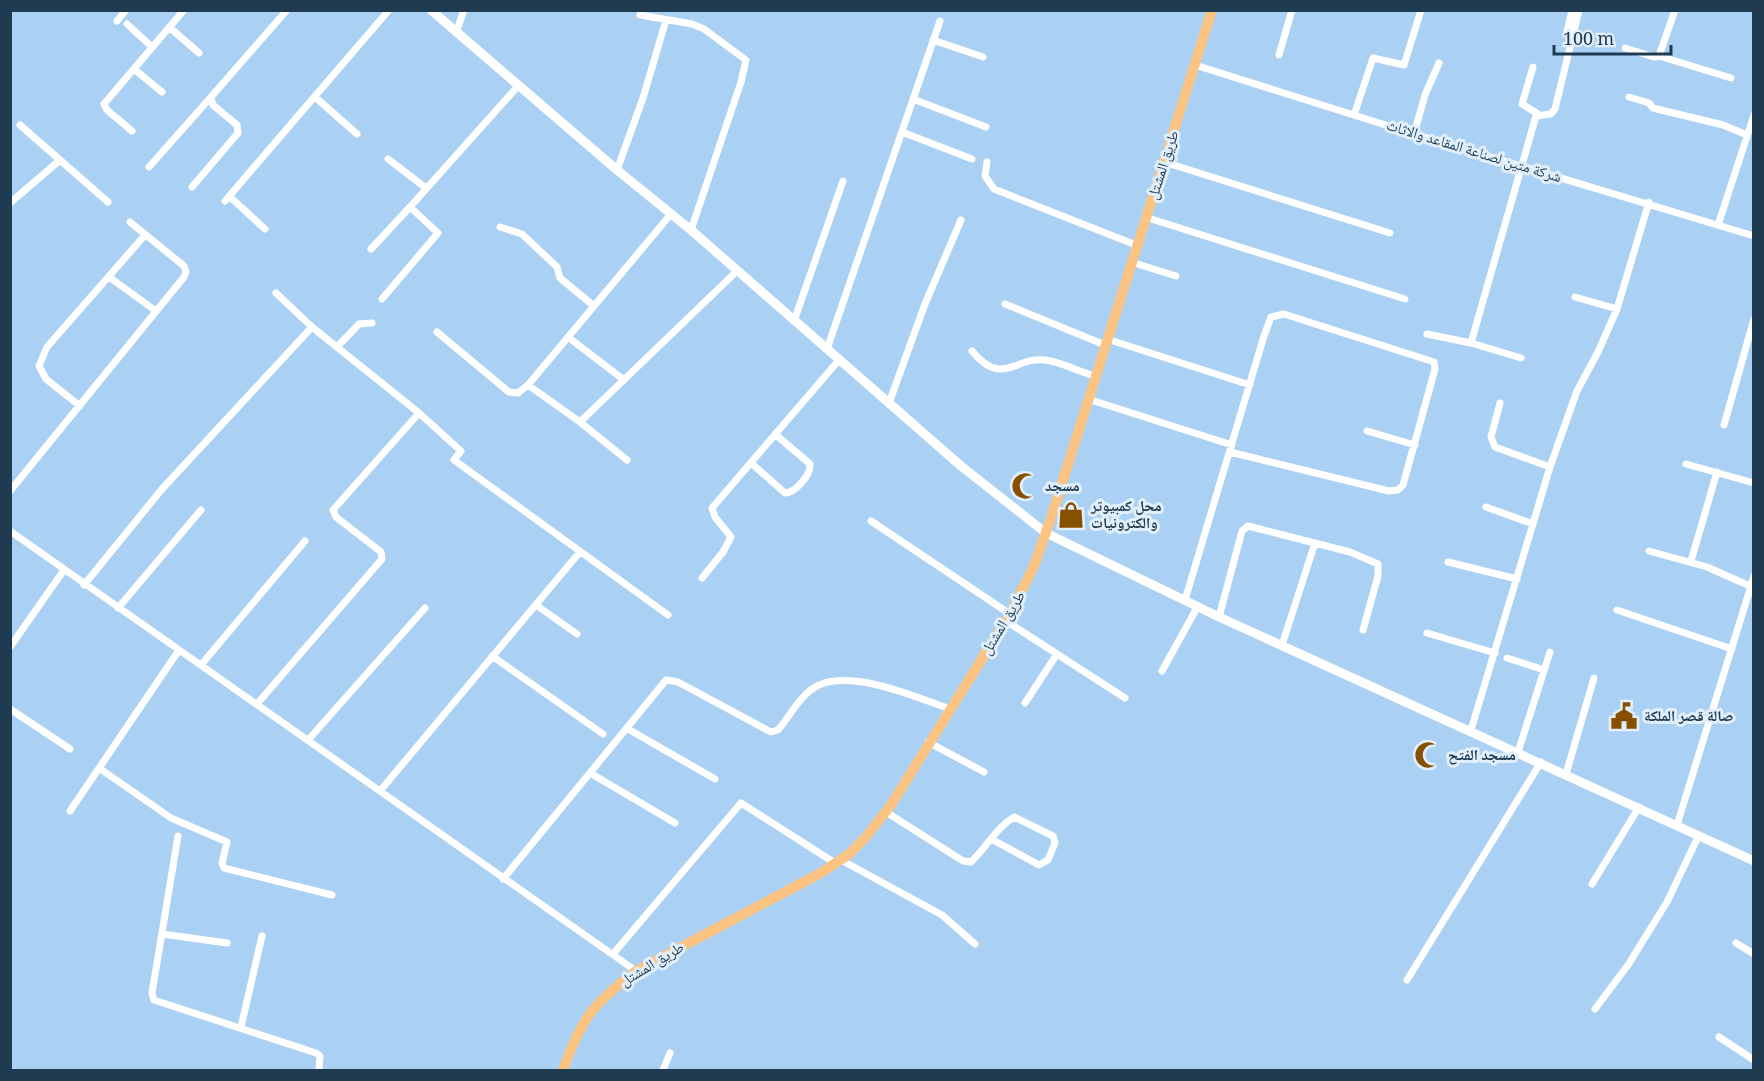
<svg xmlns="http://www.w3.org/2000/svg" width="1764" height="1081" font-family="Georgia,'Noto Naskh Arabic',serif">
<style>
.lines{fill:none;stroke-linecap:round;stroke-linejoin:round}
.street{stroke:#fff;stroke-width:7}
.secondary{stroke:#fff;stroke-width:9}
.primary{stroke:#fcc482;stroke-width:10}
.labels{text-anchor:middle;stroke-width:6;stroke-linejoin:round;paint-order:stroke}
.street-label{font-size:15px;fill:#1f3b52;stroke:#e1effa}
.poi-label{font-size:15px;font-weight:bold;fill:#1f3b52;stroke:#e1effa;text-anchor:start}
</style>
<rect width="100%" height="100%" fill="#aad1f4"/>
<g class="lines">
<!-- street -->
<path class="street" d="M640,15L692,24L704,29L746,60L741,82L691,230
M117,21L126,10
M127,24L152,47
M169,27L199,53
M456,33L464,10
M1572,33L1567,32L1572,10
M933,40L983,57
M1625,48L1654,57L1659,56L1675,10
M1279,55L1292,10
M1659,56L1731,78
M1195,65L1414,134L1754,236
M1533,67L1522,104L1538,114
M134,69L162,92
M315,97L357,134
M1629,97L1649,103L1653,108L1723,125L1747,135
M913,99L986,127
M1354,115L1373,58L1404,65L1421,10
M20,125L108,202
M132,131L107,110L104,104L184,10
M902,132L972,159
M1414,134L1425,95L1439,63
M388,159L426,188
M987,162L985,176L994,189L1136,245
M1164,162L1390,233
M149,167L211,97
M617,170L643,98L666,20
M192,187L238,133L237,125L213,105L211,97L287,10
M229,196L265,229
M225,201L389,10
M10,203L60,160
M1145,217L1405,299
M1718,225L1754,115
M500,227L522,234L557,267L560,278L594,306
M371,249L410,207
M1131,262L1176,276
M109,277L156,311
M276,293L312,327
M1575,297L1617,309
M382,299L438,233L410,207L519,85
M1005,304L1105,345
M794,321L843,181
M437,332L509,392L518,393L528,385L580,422
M1427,334L1471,343L1536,116L1551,114L1555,109L1579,10
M568,337L624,380
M1107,339L1250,385
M1471,343L1521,358
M337,347L359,324L372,323
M827,349L940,21
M972,351C1002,388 1016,356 1045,360C1062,362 1079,372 1095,376
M528,385L671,214
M1088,399L1232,445
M889,403L925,304L961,220
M1500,403L1491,437L1495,447L1550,467
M80,406L46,379L39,366L47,347L145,235
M419,413L461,451L454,460L668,615
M1724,425L1754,319
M1367,431L1415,445
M627,460L580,422L737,271
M751,463L785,493C795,493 811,475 810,464L775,434
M1686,464L1754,483
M10,491L184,277L186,272L184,266L130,222
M1486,507L1533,524
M871,521L1010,614
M10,531L636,971
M1649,551L1707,567L1750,586
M1691,561L1717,472
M1448,562L1517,579
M702,578L723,552L731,537L715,517L712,508L839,360
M84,585L162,489L312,327L419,413L333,510L336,517L381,552L382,559L257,704
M1185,600L1264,336L1271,317L1284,314L1434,362L1435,369L1403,485L1398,490L1389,491L1230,452
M536,605L577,634
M118,608L201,510
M1617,610L1732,649
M1219,617L1242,531L1248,526L1350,552L1378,564V576L1363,630
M1006,621L1125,698
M1427,633L1495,653
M1282,645L1315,543
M10,647L64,570
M492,656L603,734
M1507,658L1544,670
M201,665L305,541
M1162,671L1198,606
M1025,703L1057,654
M10,709L70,749
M628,729L715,779
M1471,730L1550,467L1577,391L1598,352L1617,309L1649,202
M309,739L425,608
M928,742L984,772
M1518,752L1550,652
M99,768L171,818L227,842L222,863L224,868L332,895
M590,773L675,823
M1566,774L1594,678
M380,791L579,553
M70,811L179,650
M886,812L963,861L971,862C986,848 996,828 1014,817L1053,836L1055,843L1048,860L1039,865L993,840
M1677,825L1754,576
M178,836L152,993L154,1000L316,1053L320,1056L319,1070
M841,860L942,915L975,944
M503,879L666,680L678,682L771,732L778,730C790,716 801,693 819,685C855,670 915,697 950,709
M1592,884L1639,807
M162,934L227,943
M1736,943L1754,954
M613,954L741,803L835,863
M1407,980L1541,762
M1595,1009L1628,965L1667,902L1699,835
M241,1027L262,936
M1719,1037L1754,1060
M663,1070L670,1053"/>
<!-- secondary -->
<path class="secondary" d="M431,10L617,170L691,230L961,466L1046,533L1219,617L1754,861"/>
<!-- primary -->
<path class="primary" d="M563,1070C581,1019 593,1004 636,971L819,874L848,855L865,838L891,805L1010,614L1034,566L1051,518L1212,10"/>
</g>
<!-- icons -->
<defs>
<symbol id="mosque-bare" viewBox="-9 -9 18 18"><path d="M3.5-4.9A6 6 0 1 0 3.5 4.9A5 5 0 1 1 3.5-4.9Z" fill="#874f00" stroke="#e1effa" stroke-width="2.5" paint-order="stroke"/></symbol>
<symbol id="shop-bare" viewBox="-9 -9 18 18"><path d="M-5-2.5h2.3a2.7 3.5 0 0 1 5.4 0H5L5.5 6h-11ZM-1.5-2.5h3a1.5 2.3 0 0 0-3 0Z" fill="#874f00" stroke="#e1effa" stroke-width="2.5" paint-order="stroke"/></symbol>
<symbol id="civic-bare" viewBox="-9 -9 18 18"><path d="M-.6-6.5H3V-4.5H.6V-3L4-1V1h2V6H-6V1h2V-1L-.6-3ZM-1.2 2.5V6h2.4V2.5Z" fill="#874f00" stroke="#e1effa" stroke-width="2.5" paint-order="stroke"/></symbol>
</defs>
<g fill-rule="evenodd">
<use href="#mosque-bare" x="1006" y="467" width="38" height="38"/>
<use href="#shop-bare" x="1052" y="496" width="38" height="38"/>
<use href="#civic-bare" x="1605" y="697" width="38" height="38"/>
<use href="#mosque-bare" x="1409" y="736" width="38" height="38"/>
</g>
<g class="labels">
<!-- street labels -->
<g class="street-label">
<text transform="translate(1474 151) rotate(17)" y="5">شركة متين لصناعة المقاعد والاثاث</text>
<text transform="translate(1163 165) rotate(-72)" y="5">طريق المشتل</text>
<text transform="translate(1003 623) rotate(-59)" y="5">طريق المشتل</text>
<text transform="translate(652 964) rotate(-31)" y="5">طريق المشتل</text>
</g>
<!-- poi labels -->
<g class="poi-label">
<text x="1045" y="491">مسجد</text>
<text x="1091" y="511">محل كمبيوتر<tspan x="1091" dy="17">والكترونيات</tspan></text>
<text x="1644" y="721">صالة قصر الملكة</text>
<text x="1448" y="760">مسجد الفتح</text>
</g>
</g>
<!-- border -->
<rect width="1764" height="1081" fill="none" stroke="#1f3b52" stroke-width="24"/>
<!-- scale -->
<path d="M1554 45v9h117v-9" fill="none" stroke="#1f3b52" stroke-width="3"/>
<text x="1563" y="45" font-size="18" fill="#1f3b52" stroke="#e1effa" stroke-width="4.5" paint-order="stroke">100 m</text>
</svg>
